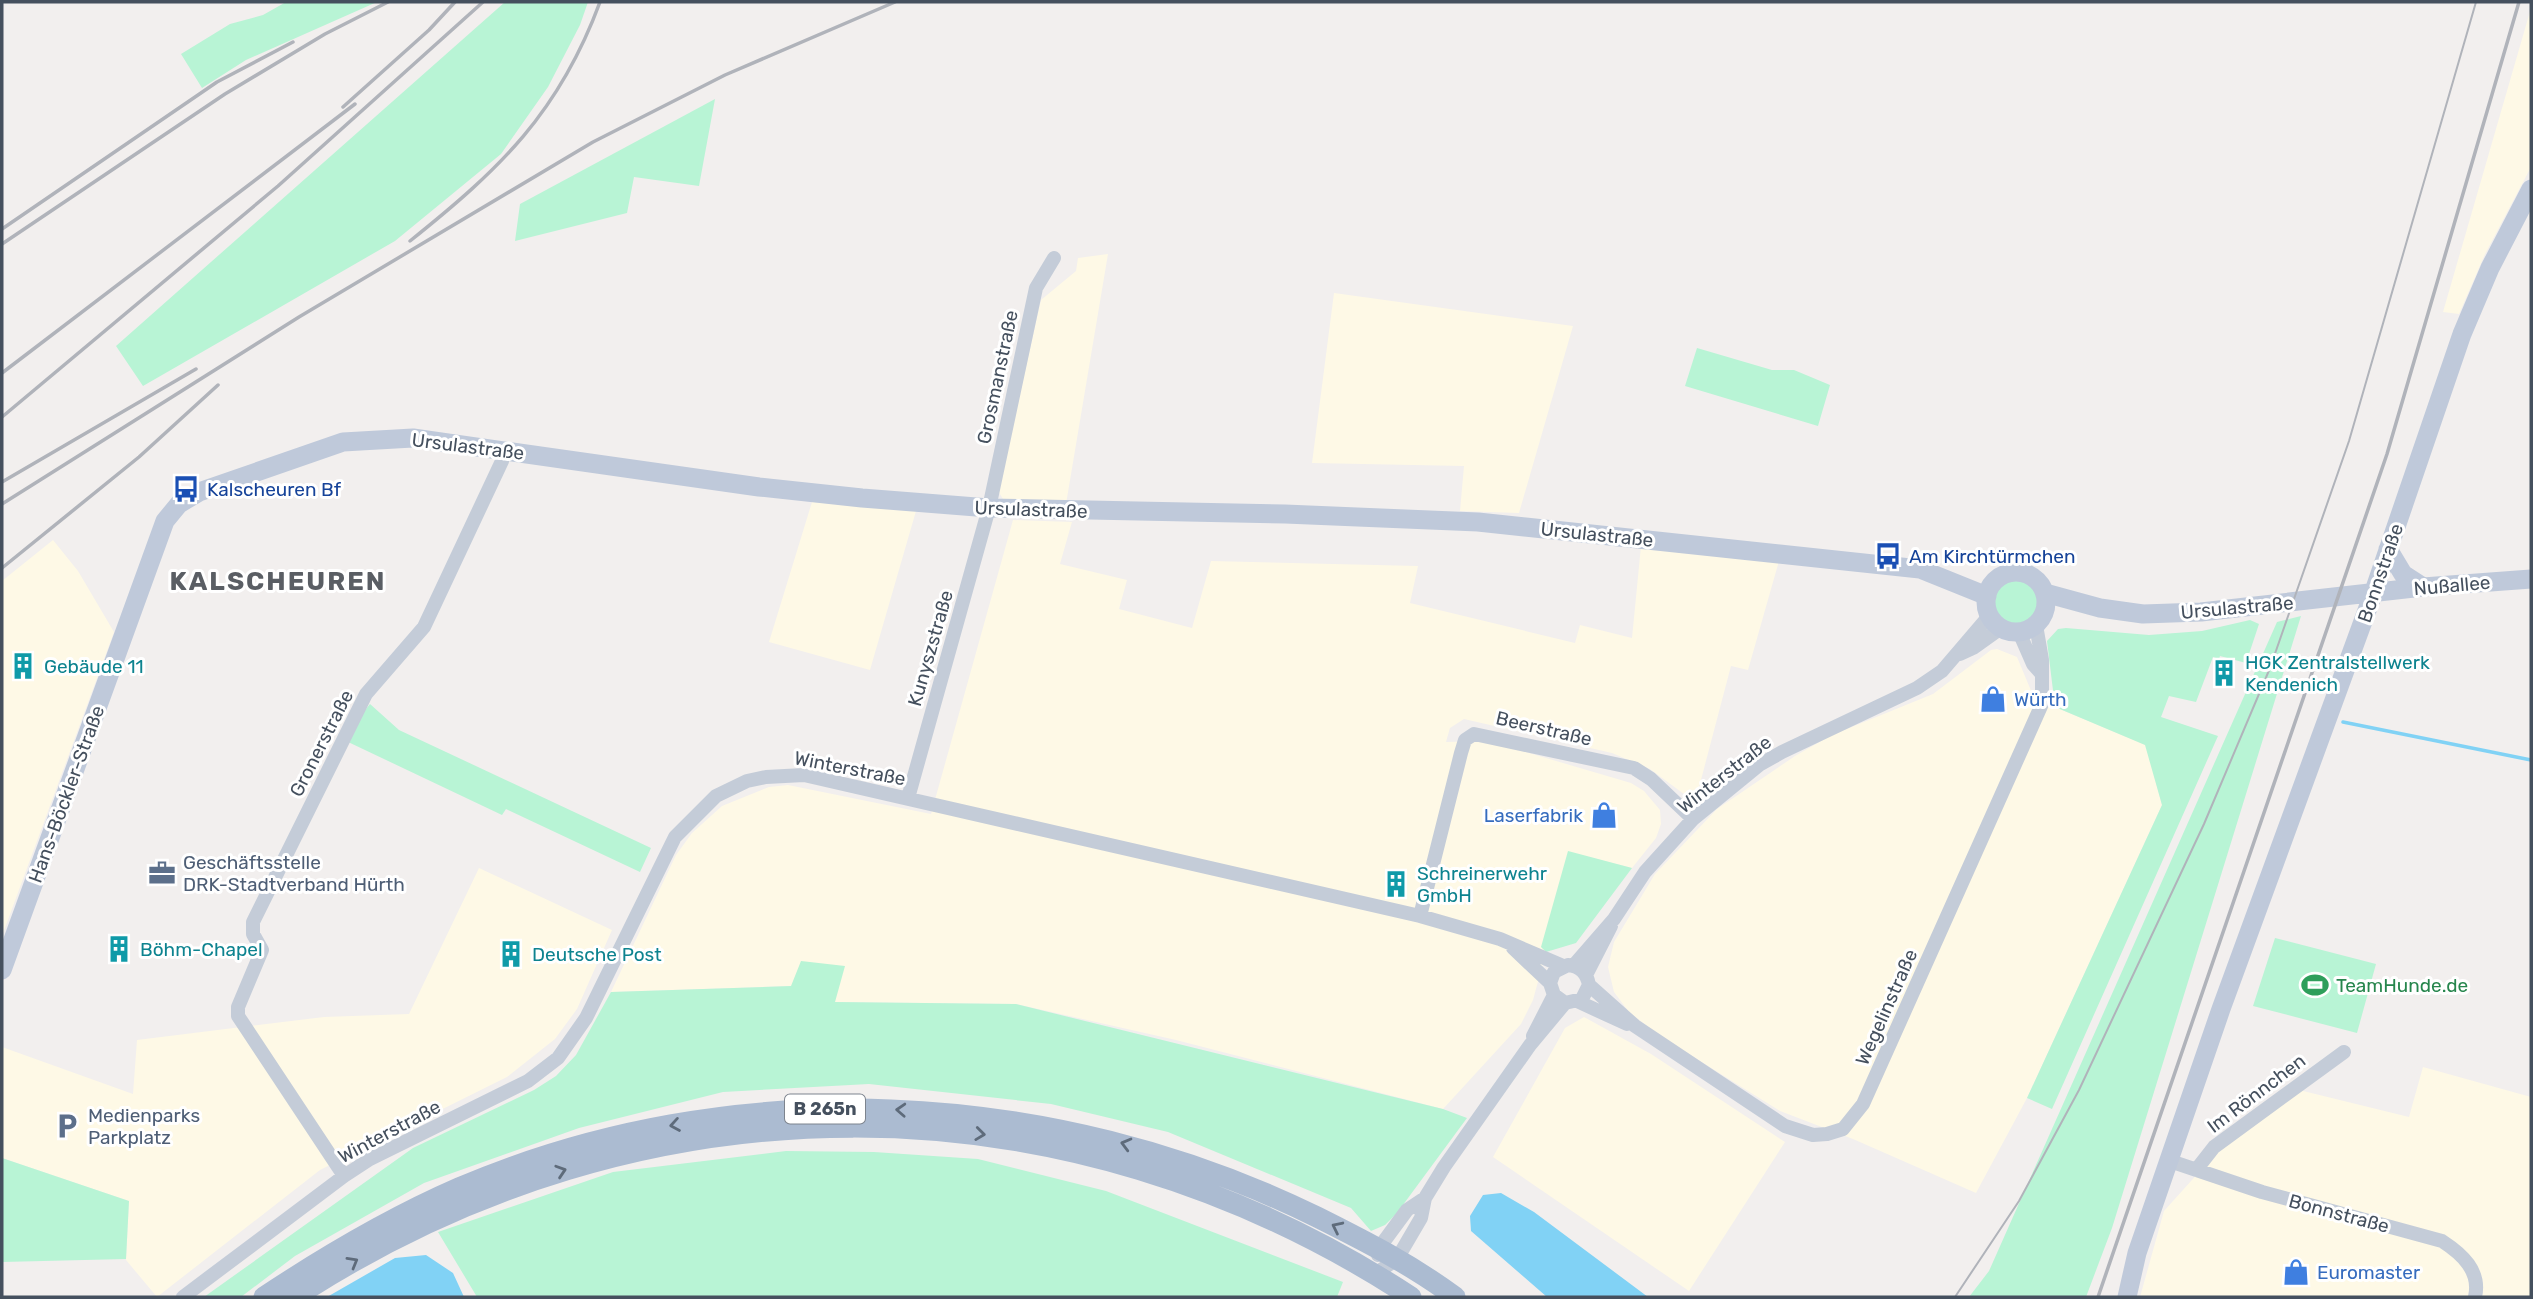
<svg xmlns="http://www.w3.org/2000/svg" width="2533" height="1299" font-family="Rubik,sans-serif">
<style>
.commercial{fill:#fef9e6}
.green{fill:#b8f4d5}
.water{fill:#81d2f5}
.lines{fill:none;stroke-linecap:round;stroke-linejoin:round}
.stream{stroke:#81d2f5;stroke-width:3.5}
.street{stroke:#c4ccd8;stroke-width:14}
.secondary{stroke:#bfc9da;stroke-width:19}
.primary{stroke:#abbbd1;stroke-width:21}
.tram{stroke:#b0b3ba;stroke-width:2}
.rail{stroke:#b0b3ba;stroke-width:3.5}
.oneway{stroke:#5e6b7b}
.labels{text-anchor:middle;stroke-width:6;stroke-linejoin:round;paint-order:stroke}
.shield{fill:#fff;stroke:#7d848e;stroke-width:2}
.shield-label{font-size:18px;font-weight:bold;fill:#45505e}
.street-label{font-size:19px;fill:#45505e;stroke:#fff}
.transit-label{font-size:19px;fill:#164399;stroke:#fff;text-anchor:start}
.culture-label{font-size:19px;fill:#0d838f;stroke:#fff;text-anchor:start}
.shop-label{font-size:19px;fill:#366cbe;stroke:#fff;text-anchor:start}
.service-label{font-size:19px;fill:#4e5e75;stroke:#fff;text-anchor:start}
.leisure-label{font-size:19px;fill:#27864d;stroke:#fff;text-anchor:start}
.district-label{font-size:26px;font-weight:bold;letter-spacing:2px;fill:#5a5e64;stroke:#fff}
</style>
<rect width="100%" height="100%" fill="#f2efee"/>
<!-- commercial -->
<path class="commercial" d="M2531,8V167L2485,254L2459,314L2443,312Z
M1108,254L1066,504L1005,502L998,491L1041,300L1076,271L1078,258Z
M1334,293L1573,326L1519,513L1460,511L1464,466L1312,463Z
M812,502L916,511L870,670L769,642Z
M1013,520L1072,522L1060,564L1127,580L1119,609L1192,628L1211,561L1418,566L1410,603L1575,643L1580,625L1632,638L1641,546L1779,561L1748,670L1731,666L1697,795L1688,797L1650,769L1612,753L1464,719L1450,728L1446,742L1488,741L1631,783L1644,791L1660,810L1661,824L1656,838L1632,868L1568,852L1546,952L1533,1000L1521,1024L1443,1109L1176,1040L1016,1004L834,1002L844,966L792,986L611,992L676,855L692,833L722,806L769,787L788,785L931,814Z
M53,540L78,571L114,632L2,936V581Z
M1997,649L2017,657L2032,693L2055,707L2146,745L2162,805L2027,1098L1976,1193L1853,1139L1780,1111L1660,1036L1629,1012L1614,992L1608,967L1614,942L1655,874L1717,809L1795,756L1832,735L1933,694L1991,650Z
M479,868L612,930L577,1009L555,1039L507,1077L320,1170L157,1297L126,1260L129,1201L2,1158V1047L133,1094L137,1040L324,1017L409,1014Z
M1584,1017L1651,1054L1785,1142L1689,1291L1493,1157L1565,1028Z
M2423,1067L2531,1097V1297H2140L2164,1211L2219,1150L2295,1089L2409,1117Z"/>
<!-- green -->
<path class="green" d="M286,2H377L246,60L202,88L181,54L230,24L263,15Z
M505,2H588L580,25L548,87L501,154L395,241L143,386L116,346Z
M715,99L699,186L634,177L627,213L515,241L520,204Z
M1697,348L1772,370H1794L1830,385L1818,426L1685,386Z
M1994 603a23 23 0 1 1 46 0a23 23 0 1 1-46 0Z
M2301,616L2112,1228L2086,1297H1969L1989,1271L2277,622Z
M2250,620L2259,624L2246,663L2220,656L2219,659L2213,657L2196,702L2169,696L2161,717L2218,736L2052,1109L2027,1098L2162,805L2145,745L2055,707L2047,641L2058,629L2066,628L2149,635L2202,631Z
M370,704L399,730L651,848L640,872L506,809L502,815L346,741L357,720Z
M1568,851L1632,868L1576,943L1546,952L1541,947Z
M2275,938L2376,964L2357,1033L2253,1006Z
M801,961L845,966L835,1002L1016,1004L1443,1109L1467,1118L1397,1213L1385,1225L1371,1231L1351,1208L1168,1132L1051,1104L869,1084L723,1092L579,1128L424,1183L295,1256L241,1297H204L413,1148L534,1090L556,1076L576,1055L611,992L791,986Z
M786,1151L874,1152L978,1159L1106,1191L1343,1282L1337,1297H477L438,1232L613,1172Z
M2,1158L129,1201L126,1259L2,1262Z"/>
<!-- water -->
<path class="water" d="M1501,1193L1534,1212L1648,1297H1547L1471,1231L1470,1216L1483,1195Z
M426,1255L453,1273L464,1297H327L395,1258Z"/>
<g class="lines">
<!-- stream -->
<path class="stream" d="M2343,722L2531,760"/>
<!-- street -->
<path class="street" d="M2019,632L2033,664L2041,673
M1960,654L1973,648L2001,628
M908,798L989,508L1036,288L1054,258
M1420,916L1461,753L1465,740L1474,734L1634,768L1651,779L1693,819
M1513,948L1550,983
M1574,965L1614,919L1645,872L1693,819L1759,765L1782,752L1917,688L1942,671L1989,616
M1586,975L1611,926
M1589,985L1635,1026L1785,1126L1813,1135L1827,1134L1843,1129L1863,1104L2042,704V660L2036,625
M1577,1001L1627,1024
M1533,1036L1554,995L1550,983L1554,972L1568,965C1580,966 1587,973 1589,985L1582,999L1565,1003L1554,995
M2170,1161L2262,1192L2442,1241C2462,1254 2481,1271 2475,1297
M2196,1170L2214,1147L2344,1052
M344,1176L238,1016V1007L262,950L253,934V922L366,694L424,627L502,461L503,450
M1378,1255L1379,1248L1407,1210L1425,1198
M1375,1274L1397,1259L1421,1218L1425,1198L1444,1167L1530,1045L1565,1003
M183,1297L344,1176L370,1159L528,1081L558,1058L586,1018L675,837L716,796L747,781L766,777L804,775L1420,916L1500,939L1563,966"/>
<!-- secondary -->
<path class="secondary" d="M2388,549L2403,574L2423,587
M1986 602a30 30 0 1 1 60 0a30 30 0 1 1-60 0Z
M2045,593L2100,608L2143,614L2201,612L2423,587L2531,579
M2,970L165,521L179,504L199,492L343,442L413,438L759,487L862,498L989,508L1285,514L1478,522L1920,569L1987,596
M2127,1297L2137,1253L2221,1009L2373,594L2462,334L2490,268L2531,189"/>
<!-- primary -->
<path class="primary" d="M264,1297C326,1256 390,1218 459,1188C732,1071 1052,1087 1317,1217C1365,1241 1412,1265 1455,1297
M295,1297C642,1071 1064,1070 1411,1297"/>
<!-- tram -->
<path class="tram" d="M1955,1297L2019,1201L2079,1090L2204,824L2270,668L2349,441L2476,2"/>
<!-- rail -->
<path class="rail" d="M343,107L429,30L455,2
M2,229L217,82L293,42
M410,241C500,169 559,113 600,2
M2,244L225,94L325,34L388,2
M2,373L355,104
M2,417L278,186L483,2
M2,482L196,369
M2,504L299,317L593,142L725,75L895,2
M2,568L139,457L218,385
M2098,1297L2387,454L2519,2"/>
</g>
<!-- one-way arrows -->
<defs><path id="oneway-chevron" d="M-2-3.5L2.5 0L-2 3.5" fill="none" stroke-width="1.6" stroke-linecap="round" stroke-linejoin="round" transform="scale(1.75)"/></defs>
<g class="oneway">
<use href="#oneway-chevron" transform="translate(901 1110) rotate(-177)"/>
<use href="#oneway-chevron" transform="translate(675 1125) rotate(170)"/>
<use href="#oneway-chevron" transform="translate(980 1134) rotate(7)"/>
<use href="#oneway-chevron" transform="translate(1126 1144) rotate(-165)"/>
<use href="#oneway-chevron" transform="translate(561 1171) rotate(-18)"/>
<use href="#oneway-chevron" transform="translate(1337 1227) rotate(-154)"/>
<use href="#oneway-chevron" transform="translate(353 1262) rotate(-30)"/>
</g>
<!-- icons -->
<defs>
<symbol id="bus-bare" viewBox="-9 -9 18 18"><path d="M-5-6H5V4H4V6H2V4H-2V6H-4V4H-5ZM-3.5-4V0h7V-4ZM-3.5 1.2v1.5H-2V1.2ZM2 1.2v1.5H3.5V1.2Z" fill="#1a4fb4" stroke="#fff" stroke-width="2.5" paint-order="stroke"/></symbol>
<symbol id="building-bare" viewBox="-9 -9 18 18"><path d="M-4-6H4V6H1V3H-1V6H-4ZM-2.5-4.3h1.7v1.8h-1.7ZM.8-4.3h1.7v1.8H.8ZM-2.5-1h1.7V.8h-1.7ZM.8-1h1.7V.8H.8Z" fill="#0f9aa8" stroke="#fff" stroke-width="2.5" paint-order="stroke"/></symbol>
<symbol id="shop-bare" viewBox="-9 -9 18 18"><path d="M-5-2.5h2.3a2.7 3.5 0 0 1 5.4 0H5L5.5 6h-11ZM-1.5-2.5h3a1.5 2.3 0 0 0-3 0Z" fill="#3f7fe0" stroke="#fff" stroke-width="2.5" paint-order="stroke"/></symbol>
<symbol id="office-bare" viewBox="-9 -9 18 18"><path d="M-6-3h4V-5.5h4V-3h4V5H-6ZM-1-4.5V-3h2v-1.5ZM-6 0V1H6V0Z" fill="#5c6f8a" stroke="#fff" stroke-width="2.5" paint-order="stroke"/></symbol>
<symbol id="stadium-bare" viewBox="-9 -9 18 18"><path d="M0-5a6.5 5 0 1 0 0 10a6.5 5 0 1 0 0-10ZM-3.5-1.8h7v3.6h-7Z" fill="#2e9e5b" stroke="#fff" stroke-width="2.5" paint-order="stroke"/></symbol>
<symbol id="parking-bare" viewBox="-9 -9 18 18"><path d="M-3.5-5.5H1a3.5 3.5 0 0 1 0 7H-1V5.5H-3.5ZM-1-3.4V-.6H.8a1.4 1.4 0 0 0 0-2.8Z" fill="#5c6f8a" stroke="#fff" stroke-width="2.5" paint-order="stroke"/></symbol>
</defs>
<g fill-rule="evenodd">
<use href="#bus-bare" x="167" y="470" width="38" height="38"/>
<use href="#bus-bare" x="1869" y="537" width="38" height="38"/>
<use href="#building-bare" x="4" y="647" width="38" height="38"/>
<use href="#building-bare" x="2205" y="654" width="38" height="38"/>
<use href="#shop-bare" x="1974" y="680" width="38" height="38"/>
<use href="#shop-bare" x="1585" y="796" width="38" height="38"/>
<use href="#office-bare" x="143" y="854" width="38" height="38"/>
<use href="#building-bare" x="1377" y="865" width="38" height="38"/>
<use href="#building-bare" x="100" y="930" width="38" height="38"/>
<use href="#building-bare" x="492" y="935" width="38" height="38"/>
<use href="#stadium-bare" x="2296" y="966" width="38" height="38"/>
<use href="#parking-bare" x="48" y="1107" width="38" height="38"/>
<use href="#shop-bare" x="2277" y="1253" width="38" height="38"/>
</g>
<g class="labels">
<!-- shield labels -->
<rect class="shield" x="785" y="1094.5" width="80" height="29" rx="5"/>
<g class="shield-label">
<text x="825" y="1115">B 265n</text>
</g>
<!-- street labels -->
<g class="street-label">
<text transform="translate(997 377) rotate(-78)" y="7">Grosmanstraße</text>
<text transform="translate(468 446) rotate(7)" y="7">Ursulastraße</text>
<text transform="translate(1031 509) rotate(2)" y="7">Ursulastraße</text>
<text transform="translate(1597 534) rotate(6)" y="7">Ursulastraße</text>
<text transform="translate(2380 573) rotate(-71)" y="7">Bonnstraße</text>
<text transform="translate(2452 585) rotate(-5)" y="7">Nußallee</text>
<text transform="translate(2237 607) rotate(-5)" y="7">Ursulastraße</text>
<text transform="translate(930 648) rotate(-74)" y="7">Kunyszstraße</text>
<text transform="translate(1544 728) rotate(13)" y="7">Beerstraße</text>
<text transform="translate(321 743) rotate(-63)" y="7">Gronerstraße</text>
<text transform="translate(850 768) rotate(11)" y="7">Winterstraße</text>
<text transform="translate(1724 774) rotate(-38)" y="7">Winterstraße</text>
<text transform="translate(66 794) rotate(-70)" y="7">Hans-Böckler-Straße</text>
<text transform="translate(1886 1007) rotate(-66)" y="7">Wegelinstraße</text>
<text transform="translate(2256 1093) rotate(-37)" y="7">Im Rönnchen</text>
<text transform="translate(389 1131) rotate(-28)" y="7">Winterstraße</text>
<text transform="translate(2339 1213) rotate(15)" y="7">Bonnstraße</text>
</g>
<!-- transit labels -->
<g class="transit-label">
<text x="207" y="496">Kalscheuren Bf</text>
<text x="1909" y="563">Am Kirchtürmchen</text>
</g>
<!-- culture labels -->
<g class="culture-label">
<text x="2245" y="669">HGK Zentralstellwerk<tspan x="2245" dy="22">Kendenich</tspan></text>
<text x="44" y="673">Gebäude 11</text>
<text x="1417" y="880">Schreinerwehr<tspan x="1417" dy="22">GmbH</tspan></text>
<text x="140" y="956">Böhm-Chapel</text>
<text x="532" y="961">Deutsche Post</text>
</g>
<!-- shop labels -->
<g class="shop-label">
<text x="2014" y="706">Würth</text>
<text x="1583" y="822" text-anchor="end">Laserfabrik</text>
<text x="2317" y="1279">Euromaster</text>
</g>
<!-- service labels -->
<g class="service-label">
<text x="183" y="869">Geschäftsstelle<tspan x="183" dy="22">DRK-Stadtverband Hürth</tspan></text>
<text x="88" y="1122">Medienparks<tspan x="88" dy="22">Parkplatz</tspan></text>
</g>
<!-- leisure labels -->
<g class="leisure-label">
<text x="2336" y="992">TeamHunde.de</text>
</g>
<!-- district labels -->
<g class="district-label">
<text x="278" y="590">KALSCHEUREN</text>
</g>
</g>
<!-- border -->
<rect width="2533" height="1299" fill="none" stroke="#45505e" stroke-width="7"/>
</svg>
